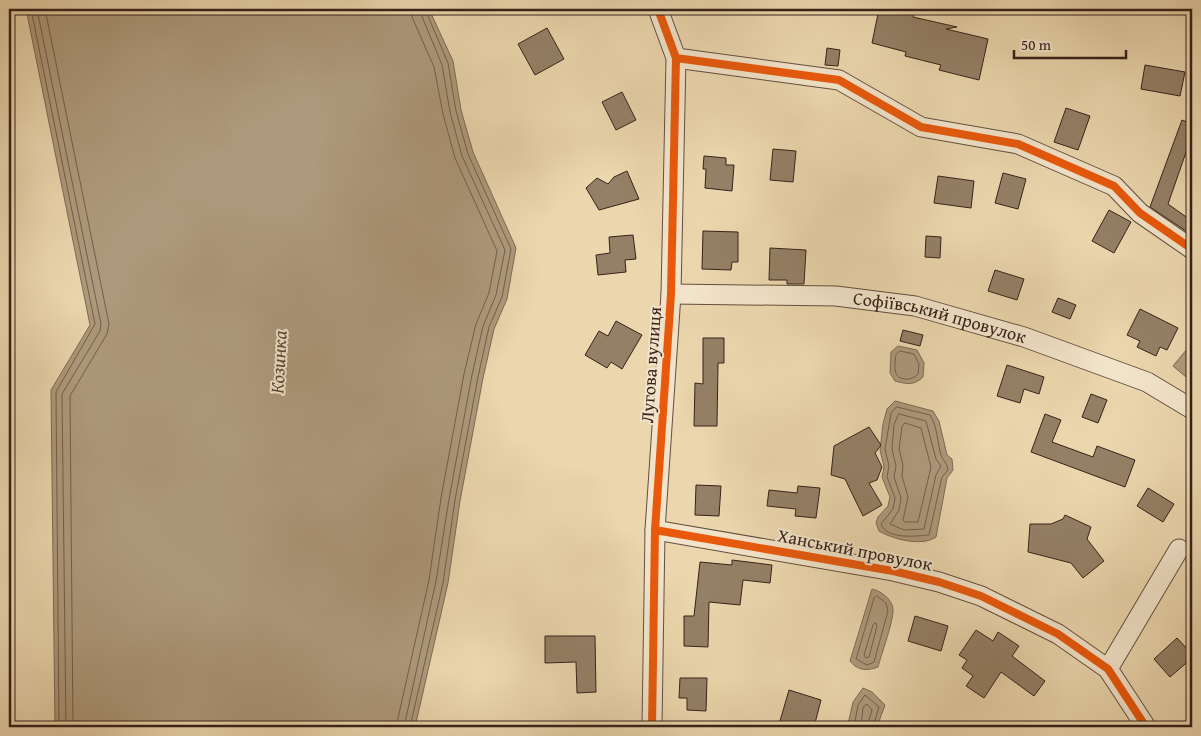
<svg xmlns="http://www.w3.org/2000/svg" width="1201" height="736" font-family="'Gentium Book Plus',serif">
<style>
.water{fill:#ad997b;stroke:#7d6954}
.lines{fill:none;stroke-linecap:round;stroke-linejoin:round}
.shore{stroke:#725e4a;stroke-width:1}
.building{fill:#948066;stroke:#36221a}
.minor-casing{stroke:#634f3f;stroke-width:21}
.minor{stroke:#f2e4ca;stroke-width:19}
.cycleway-casing{stroke:#f2e4ca;stroke-width:11}
.cycleway{stroke:#e8590c;stroke-width:8}
.labels{text-anchor:middle;stroke-width:4;stroke-linejoin:round;paint-order:stroke}
.street-label{font-size:18px;fill:#36221a;stroke:#f2e4ca}
.water-label{font-size:19px;font-style:italic;fill:#5a4637;stroke:#f2e4ca}
</style>
<rect width="100%" height="100%" fill="#ebd6ad"/>
<filter id="stains"><feTurbulence type="fractalNoise" baseFrequency=".004" numOctaves="4"/><feColorMatrix values="0 0 0 0 .2 0 0 0 0 .09 0 0 0 0 .02 0 0 0 .5 -.17"/></filter>
<radialGradient id="worn" r=".72"><stop offset=".6" stop-color="#630" stop-opacity="0"/><stop offset="1" stop-color="#630" stop-opacity=".3"/></radialGradient>
<!-- water -->
<path class="water" d="M26,9H429L453,61L461,110L473,152L516,248L507,299L494,329L483,378L460,501L448,583L415,727H55L51,390L90,325Z
M1192,343V382L1173,366Z
M898,346L917,350L924,363L923,377C914,386 906,384 895,381L890,373L891,352Z
M895,401L933,411L939,421L947,455L952,459L953,470L947,478L936,537C922,547 892,539 879,531L876,523L878,517L888,506L890,497L882,477L884,467L880,450L883,424L887,409Z
M872,589C881,591 892,599 893,609C894,620 881,655 878,667C867,671 858,671 850,661Z
M863,688L872,692L885,705L877,727H851L848,724L853,702Z"/>
<g class="lines">
<!-- shore -->
<path class="shore" d="M31,9L95,324L56,392L59,727
M37,9L101,324L100,331L62,394L66,727
M45,9L109,324L107,334L70,396L73,727
M900,351L914,354L919,364L918,374C913,380 899,382 896,373C894,368 895,360 896,355Z
M897,407L930,415C938,428 937,442 941,455C944,462 947,463 948,470L942,477L929,535C916,536 887,540 881,524L893,509L895,498L887,477L889,466L885,449L891,413Z
M899,414L926,421L936,459L941,466L936,475L924,529L904,530L890,524L899,510L901,498L894,477L896,466L892,449L894,425Z
M905,423L921,428L931,467L918,522H905L903,520L908,497L902,476L903,465L899,449L902,427Z
M877,596L886,603L888,611L874,662L867,665L856,659L874,598Z
M876,623L877,626L869,657L866,658L864,655L873,625Z
M396,727L429,580L441,498L464,374L476,324L489,293L497,251L455,158L443,114L434,67L412,17L411,9
M404,727L436,581L449,499L472,375L483,326L496,295L505,250L462,156L450,112L442,65L419,9
M410,727L443,583L455,500L478,377L489,327L502,297L511,249L468,154L456,111L448,63L425,9
M854,727L858,705L865,695L879,707L873,727
M861,727L863,707L867,704L872,710L867,727"/>
</g>
<!-- building -->
<path class="building" d="M879,9H900L915,12L913,17L957,27L946,29L988,39L979,80L939,70L941,65L905,56L906,52L872,43Z
M547,28L564,59L535,75L518,44Z
M827,48L840,50L838,66L825,65Z
M1145,65L1185,72L1180,96L1141,89Z
M622,92L636,120L616,130L602,102Z
M1066,108L1090,116L1078,150L1054,142Z
M1182,120L1192,124V135L1168,204L1192,221V229L1189,233L1150,207Z
M773,149L796,151L793,182L770,180Z
M704,156L726,158V165H734L732,191L705,188L706,169H703Z
M627,171L639,199L599,210L586,188L597,178L608,184L614,177Z
M1003,173L1026,179L1018,209L995,203Z
M938,176L974,181L971,208L934,203Z
M1109,210L1131,222L1114,253L1092,241Z
M703,231L738,232V262H732L731,270L702,269Z
M633,235L636,259L625,260L626,272L598,275L596,255L610,253L609,237Z
M926,236L941,237L940,258L925,257Z
M770,248L806,250L804,284H787V280H769Z
M995,270L1024,279L1017,300L988,291Z
M1058,298L1076,305L1070,319L1052,312Z
M1140,309L1178,328L1167,350L1160,347L1156,356L1137,347L1140,341L1127,335Z
M616,321L642,335L622,369L611,362L607,368L585,355L599,331L608,336Z
M903,330L923,335L920,346L900,341Z
M703,338H724V363H718L717,426H694L695,383L703,384Z
M1007,365L1044,377L1039,394L1024,389L1020,403L997,396Z
M1091,394L1107,400L1098,423L1082,417Z
M1045,414L1061,420L1052,442L1093,457L1097,446L1135,460L1125,487L1031,452Z
M869,427L881,445L875,453L882,467L877,480L869,483L882,505L863,516L845,479L831,475L834,446Z
M696,485L721,486L719,516L695,515Z
M798,486L820,488L816,518L795,516L796,509L767,506L769,490L797,493Z
M1148,488L1174,504L1163,522L1137,506Z
M1065,515L1091,527L1087,539L1104,561L1083,578L1071,563L1028,552L1030,524H1051L1063,519Z
M732,560L772,565L770,583L743,580L740,605L709,602L708,647L684,646V616H694L700,562L732,565Z
M915,616L948,626L941,651L908,641Z
M976,630L993,641L998,632L1019,646L1012,656L1045,681L1034,696L1001,672L984,698L966,686L973,676L962,668L967,660L959,655Z
M545,636H595L596,692L577,693L576,662L545,663Z
M1177,638L1192,654V658L1170,677L1154,659Z
M680,678H707L706,711L687,710V698H679Z
M789,690L821,700L814,727H802L780,721Z"/>
<g class="lines">
<defs>
<g id="minor">
<path d="M676,58L839,80L921,127L1018,144L1114,186L1140,213L1192,249"/>
<path id="s1" d="M671,294L836,296L915,306L1024,337L1147,382L1192,409"/>
<path d="M655,530L893,571L939,582L981,596L1058,634L1108,669L1146,727"/>
<path d="M1108,669L1179,549"/>
<path d="M652,727L655,530L671,294L676,58L658,9"/>
</g>
</defs>
<!-- minor casing -->
<use href="#minor" class="minor-casing"/>
<!-- minor -->
<use href="#minor" class="minor"/>
<defs>
<path id="cycleway" d="M676,58L839,80L921,127L1018,144L1114,186L1140,213L1192,249
M655,530L893,571L939,582L981,596L1058,634L1108,669L1146,727
M652,727L655,530L671,294L676,58L658,9"/>
</defs>
<!-- cycleway casing -->
<use href="#cycleway" class="cycleway-casing"/>
<!-- cycleway -->
<use href="#cycleway" class="cycleway"/>
</g>
<g class="labels">
<!-- street labels -->
<g class="street-label">
<text dy="6" stroke="none"><textPath href="#s1" startOffset="271">Софіївський провулок</textPath></text>
<text transform="translate(651 365) rotate(-86)" y="6">Лугова вулиця</text>
<text transform="translate(855 550) rotate(11)" y="6">Ханський провулок</text>
</g>
<!-- water labels -->
<g class="water-label">
<text transform="translate(278 362) rotate(-87)" y="7">Козинка</text>
</g>
</g>
<!-- margin -->
<rect width="1201" height="736" fill="none" stroke="#ebd6ad" stroke-width="30"/>
<rect x="10" y="10" width="1181" height="716" fill="none" stroke="#36221a" stroke-width="2.5"/>
<rect x="15" y="15" width="1171" height="706" fill="none" stroke="#36221a"/>
<!-- scale -->
<path d="M1014 50v8h112v-8" fill="none" stroke="#36221a" stroke-width="2.5"/>
<text x="1021" y="50" font-size="15" fill="#36221a" stroke="#f2e4ca" stroke-width="4" paint-order="stroke">50 m</text>
<rect width="100%" height="100%" filter="url(#stains)"/>
<rect width="100%" height="100%" fill="url(#worn)"/>
</svg>
